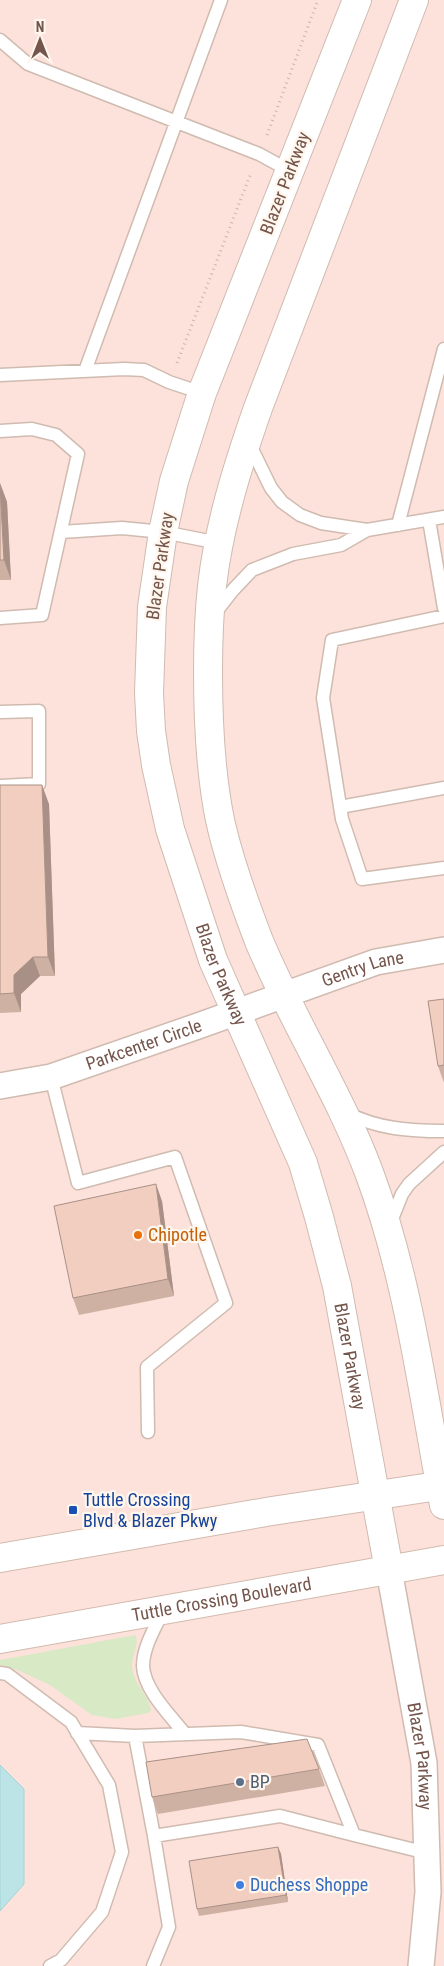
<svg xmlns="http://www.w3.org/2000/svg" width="444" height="1966" font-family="'Roboto Condensed',sans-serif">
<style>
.commercial{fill:#fce2db}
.green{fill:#d8e9c5}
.water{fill:#bce3e5;stroke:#a2d4d7}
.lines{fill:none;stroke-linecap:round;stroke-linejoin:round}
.service-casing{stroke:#d0bbb0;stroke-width:15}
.minor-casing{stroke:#d0bbb0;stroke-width:28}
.tertiary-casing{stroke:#d0bbb0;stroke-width:30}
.secondary-casing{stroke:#d2baae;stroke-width:30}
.path{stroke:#d6b1a2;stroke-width:3;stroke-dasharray:1 4;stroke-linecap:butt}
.service{stroke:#fff;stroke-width:12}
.minor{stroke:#fff;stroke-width:25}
.tertiary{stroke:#fff;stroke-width:28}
.secondary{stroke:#fff;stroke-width:28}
.wall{fill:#cfb1a4}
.shaded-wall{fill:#a99086}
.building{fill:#f1cebf;stroke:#a99086}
.food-dot{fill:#e8710a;stroke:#fff6ed;stroke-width:2}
.transit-dot{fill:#1a4fb4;stroke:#fff6ed;stroke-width:2}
.service-dot{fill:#5c6f8a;stroke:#fff6ed;stroke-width:2}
.shop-dot{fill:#3f7fe0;stroke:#fff6ed;stroke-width:2}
.labels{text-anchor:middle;stroke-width:4.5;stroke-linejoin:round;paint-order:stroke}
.street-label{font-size:18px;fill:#75564c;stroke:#fff6ed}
.food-label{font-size:18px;fill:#c56008;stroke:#fff6ed;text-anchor:start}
.transit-label{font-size:18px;fill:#164399;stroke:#fff6ed;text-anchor:start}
.service-label{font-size:18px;fill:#4e5e75;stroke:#fff6ed;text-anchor:start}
.shop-label{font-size:18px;fill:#366cbe;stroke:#fff6ed;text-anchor:start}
</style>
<rect width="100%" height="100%" fill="#fcf2e7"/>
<!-- commercial -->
<path class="commercial" d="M0,0H444V1966H0Z"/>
<!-- green -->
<path class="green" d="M135,1635C140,1643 132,1656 132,1666C133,1684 148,1693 151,1710L148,1713L116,1719L92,1715L50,1685L20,1671L0,1665V1660Z"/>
<!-- water -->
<path class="water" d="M0,1765L24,1789V1884L0,1911Z"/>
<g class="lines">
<defs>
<path id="service" d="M0,40L28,64L259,154L290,171
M85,371L221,0
M0,375L124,369L144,370L169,382L202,393
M0,431L32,429L56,435L78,454L42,615L0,618
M249,443L271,488L282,502L300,515L321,523L367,530L444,517
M429,520L444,608
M398,525L444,349
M61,532L122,528L163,532L219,543
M215,613L233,590L252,570L293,554L341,545L367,530
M444,616L332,640L323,698L342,819L362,879L444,868
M0,712L39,711V784L0,786
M340,807L444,788
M51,1077L78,1183L175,1157L226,1303L147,1367L148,1432
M347,1113C378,1129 410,1131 444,1131
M390,1224L402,1194L409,1184L444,1152
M163,1611C155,1628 143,1647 143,1666C144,1690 171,1716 185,1734
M0,1673L7,1674L71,1722L109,1785L122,1852L102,1912L61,1960L50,1966
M77,1733L135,1736L241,1732L318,1745L354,1835L427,1853
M135,1736L154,1836L169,1927L153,1966
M154,1836L280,1816L354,1835"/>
<g id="minor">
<path id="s1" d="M0,1086L51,1077L198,1026L376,962L444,950"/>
<path id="s2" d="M389,1570L424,1763L428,1892L421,1966"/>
</g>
<g id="tertiary">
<path id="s3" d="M357,0L202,393L174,481L163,532L152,607L149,693L151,731L156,765L170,829L213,960L303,1163L319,1217L337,1286L389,1570"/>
<path d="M414,0L258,408C238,465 219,525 212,586C209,614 208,643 208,672C208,721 210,771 220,820C229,861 244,902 259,941C292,1020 340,1094 370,1175C409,1281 423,1395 444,1505"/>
</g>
<g id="secondary">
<path d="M0,1558L272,1511L444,1485"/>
<path id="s4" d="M0,1639L444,1560"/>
</g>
</defs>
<!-- service casing -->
<use href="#service" class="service-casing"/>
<!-- minor casing -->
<use href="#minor" class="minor-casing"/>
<!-- tertiary casing -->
<use href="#tertiary" class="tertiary-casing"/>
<!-- secondary casing -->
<use href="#secondary" class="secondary-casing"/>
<!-- path -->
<path class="path" d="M267,135L318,0
M177,363L251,173"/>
<!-- service -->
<use href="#service" class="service"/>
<!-- minor -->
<use href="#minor" class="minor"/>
<!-- tertiary -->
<use href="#tertiary" class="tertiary"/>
<!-- secondary -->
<use href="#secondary" class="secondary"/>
</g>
<!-- wall -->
<path class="wall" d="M0,483L7,502L11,580H0Z
M0,785L49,804L55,976H40L21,994V1012L0,1013Z
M444,999V1083L438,1066Z
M162,1201L174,1296L79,1315L73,1298Z
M319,1769L325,1786L158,1814L152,1797Z
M278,1847L281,1854L288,1902L199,1916L197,1909Z"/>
<!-- shaded-wall -->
<path class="shaded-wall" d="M0,483L7,502L11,580L4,560Z
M42,785L49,804L55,976L48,957Z
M33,957L40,976L21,994V1012L14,993V975Z
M156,1184L162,1201L174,1296L168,1279Z
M278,1847L281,1854L288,1902L286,1895Z"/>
<!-- building -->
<path class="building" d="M0,486L4,560H0Z
M0,785H42L48,957H33L14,975V993L0,994Z
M444,999V1065L438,1066L428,1001Z
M156,1184L168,1279L73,1298L54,1206Z
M307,1739L319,1769L152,1797L146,1762Z
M278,1847L286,1895L197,1909L189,1861Z"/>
<!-- markers -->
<circle class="food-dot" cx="138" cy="1235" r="5"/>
<rect class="transit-dot" x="68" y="1505" width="10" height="10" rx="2.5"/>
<circle class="service-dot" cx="240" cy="1782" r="5"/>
<circle class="shop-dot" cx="240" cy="1885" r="5"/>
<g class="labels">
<!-- street labels -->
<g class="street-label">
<text transform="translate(285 183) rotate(-69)" y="6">Blazer Parkway</text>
<text transform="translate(160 566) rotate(-82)" y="6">Blazer Parkway</text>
<text dy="6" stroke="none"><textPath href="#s1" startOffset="382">Gentry Lane</textPath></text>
<text dy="6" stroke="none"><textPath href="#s3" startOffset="1021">Blazer Parkway</textPath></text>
<text dy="6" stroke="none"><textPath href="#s1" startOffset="150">Parkcenter Circle</textPath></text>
<text dy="6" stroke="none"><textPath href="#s3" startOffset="1426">Blazer Parkway</textPath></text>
<text dy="6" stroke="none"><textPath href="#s4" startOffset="225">Tuttle Crossing Boulevard</textPath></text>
<text dy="6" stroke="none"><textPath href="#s2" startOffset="189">Blazer Parkway</textPath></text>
</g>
<!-- food labels -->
<g class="food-label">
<text x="148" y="1241">Chipotle</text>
</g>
<!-- transit labels -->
<g class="transit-label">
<text x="83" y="1506">Tuttle Crossing<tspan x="83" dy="21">Blvd &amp; Blazer Pkwy</tspan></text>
</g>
<!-- service labels -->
<g class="service-label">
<text x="250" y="1788">BP</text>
</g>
<!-- shop labels -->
<g class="shop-label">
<text x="250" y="1891">Duchess Shoppe</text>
</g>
</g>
<!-- north arrow -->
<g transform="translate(40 40)" stroke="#fff6ed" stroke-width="4" paint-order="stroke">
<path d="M0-4L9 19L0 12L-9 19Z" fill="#75564c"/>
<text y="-8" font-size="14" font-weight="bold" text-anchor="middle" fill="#75564c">N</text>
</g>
</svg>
